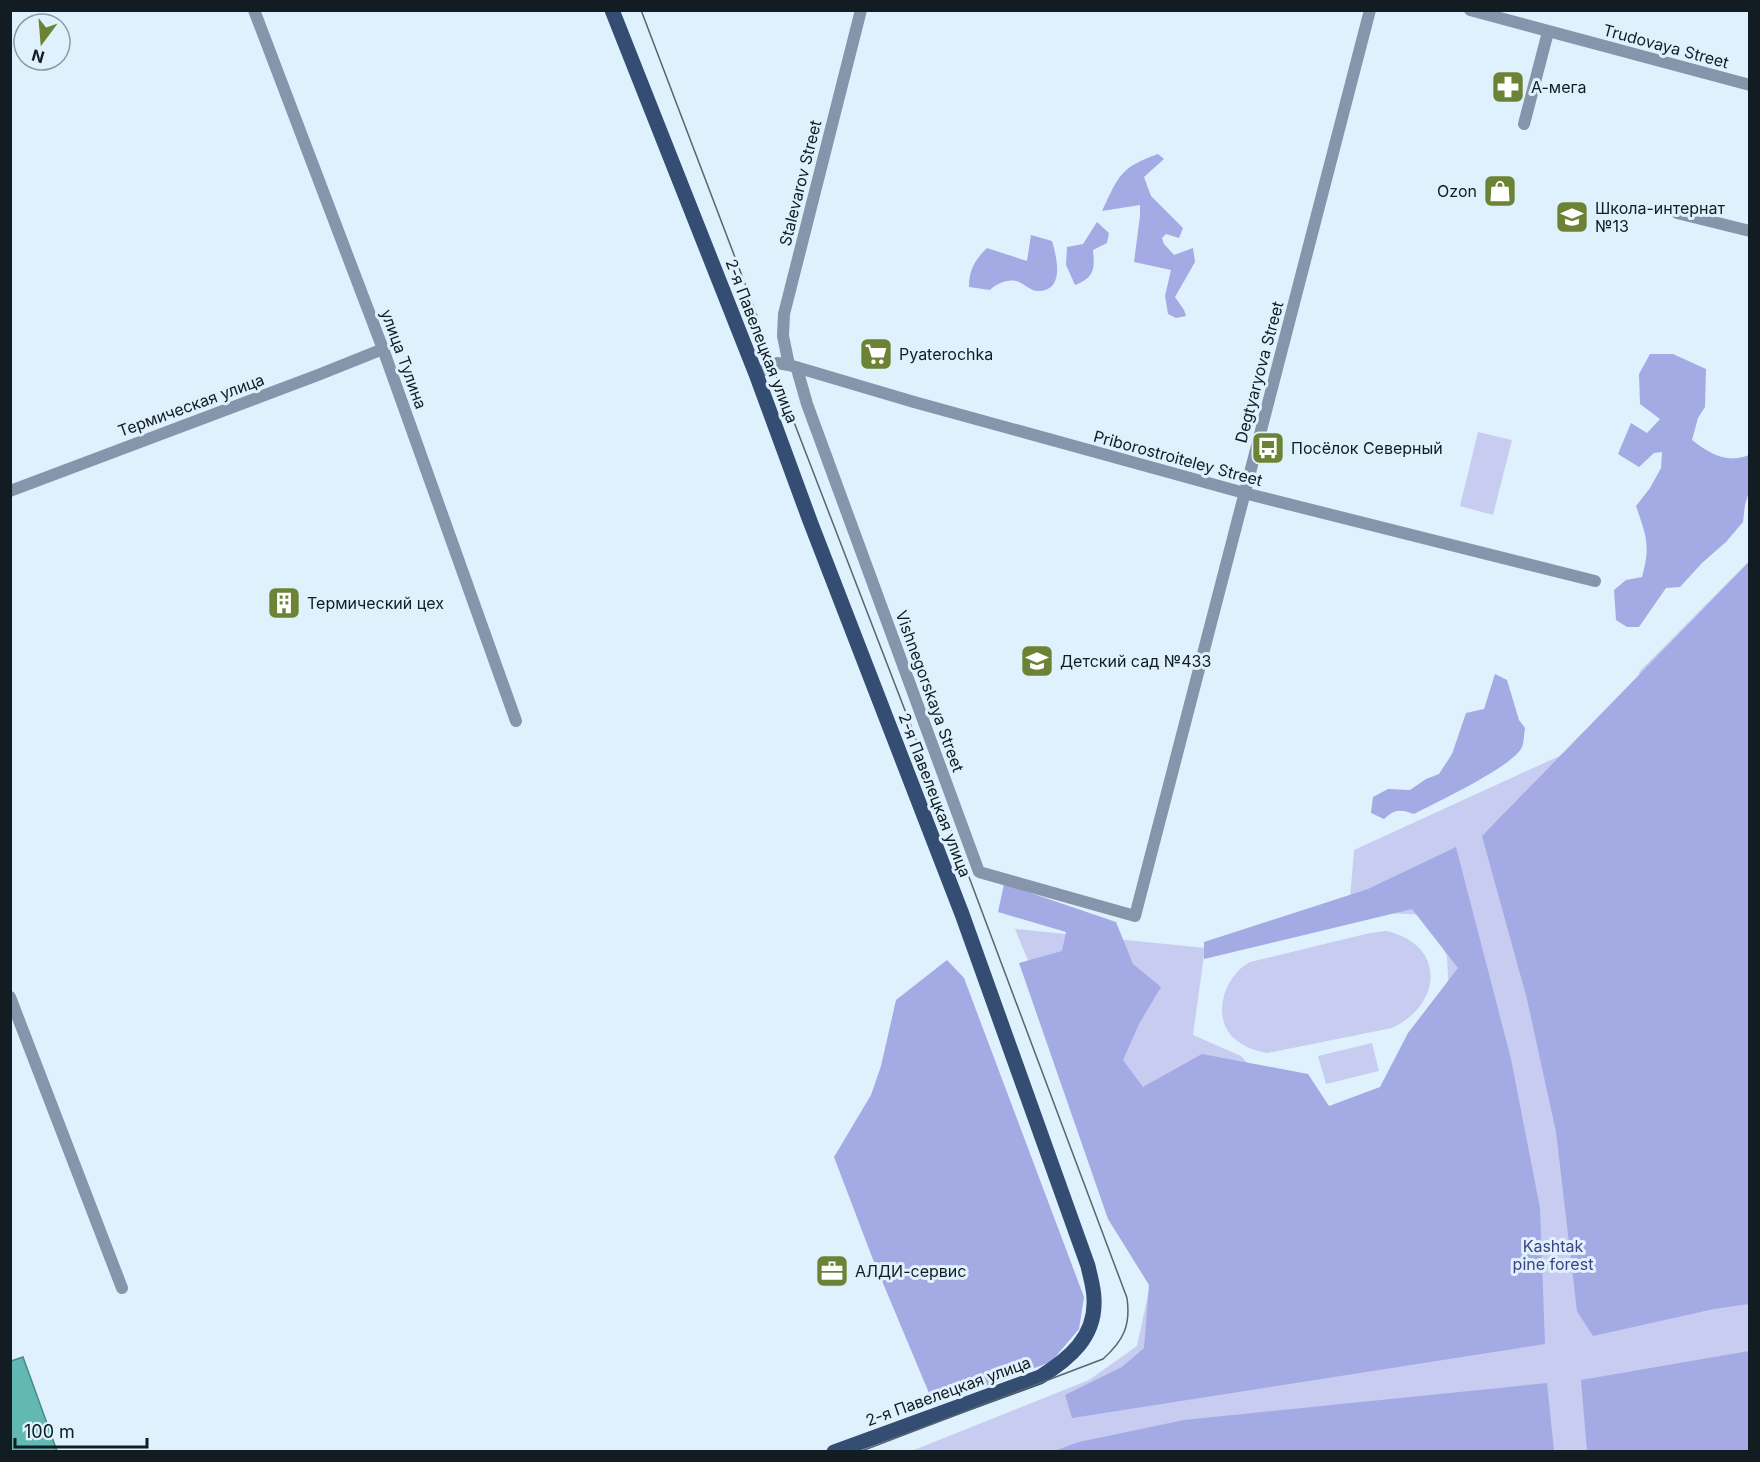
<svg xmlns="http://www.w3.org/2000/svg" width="1760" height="1462" font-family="Inter,sans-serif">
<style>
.green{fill:#c7ccf0}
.forest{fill:#a4aae4}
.water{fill:#62b8b3;stroke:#4a8988;stroke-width:1.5}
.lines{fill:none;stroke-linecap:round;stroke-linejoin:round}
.minor{stroke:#8695ac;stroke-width:12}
.major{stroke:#334d73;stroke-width:15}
.tram{stroke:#57656d;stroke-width:1.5}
.labels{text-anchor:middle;stroke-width:6;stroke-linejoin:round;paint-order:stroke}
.street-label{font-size:16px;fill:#111c23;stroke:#dff1fc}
.poi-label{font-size:16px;fill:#111c23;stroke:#dff1fc;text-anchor:start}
.park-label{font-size:16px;fill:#404086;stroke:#dff1fc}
</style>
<rect width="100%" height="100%" fill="#dff1fc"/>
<!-- green -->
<path class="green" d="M1478,432L1512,440L1493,515L1460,506Z
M1749,561V1451L909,1452L1089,1380L1137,1346L1154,1267L1015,929L1205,948L1193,1035L1241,1056L1305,1128L1433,1100L1449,994L1447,956L1426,915L1349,911L1354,850L1647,716L1639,672Z
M1386,931C1446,944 1443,1004 1392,1028L1267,1053C1254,1051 1239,1045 1230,1034C1212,1011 1227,974 1250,962L1370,933Z
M1372,1043L1379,1071L1326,1084L1318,1056Z"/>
<!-- forest -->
<path class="forest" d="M1158,154L1164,159L1144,177L1151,196L1183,228L1179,238L1166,234L1162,238L1164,244L1174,255L1193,248L1195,262L1175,297L1184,310L1186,316L1176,318L1168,314L1165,296L1171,270L1134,262L1140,216V205L1102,211C1119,176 1119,168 1158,154Z
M1097,222L1109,233L1107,243L1093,250C1095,269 1094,278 1075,285L1066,265L1067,247L1083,244Z
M1031,235L1052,241C1057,258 1065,291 1038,291C1030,291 1024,283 1016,281C1007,279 996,284 990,290L969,287C969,269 975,260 987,248L1027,261Z
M1650,354H1673L1706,369L1705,407L1698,418L1692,440C1710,454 1727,464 1749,455V491L1745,505L1743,522L1726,542L1702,563L1680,587L1666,588L1639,627H1627L1616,620L1614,590L1626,580L1642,577C1651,545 1646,536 1636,506L1650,488L1661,468L1662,452L1654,453L1639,467L1618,454L1631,423L1647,433L1660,419L1640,404L1639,374Z
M1749,562V1304L1714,1309L1593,1336L1577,1311L1556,1132L1527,999L1482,836Z
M1495,674L1507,680L1519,720L1525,728C1524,734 1524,742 1522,747C1514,766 1435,803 1414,814C1400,809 1395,809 1384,819L1371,813L1373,797L1388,789L1410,790L1426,779L1439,774L1452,754L1466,713L1484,709Z
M1456,847L1511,1059L1540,1208L1545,1344L1072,1418L1065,1395L1122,1367L1144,1348L1149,1285L1108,1219L1019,963L1062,951L1066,932L998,912L1004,884L1116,922L1133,964L1161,987L1139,1024L1123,1060L1143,1087L1202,1054L1308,1074L1329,1106L1380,1087L1408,1033L1458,968L1412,909L1204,959V942L1368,889Z
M947,960L964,978L1084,1297L1079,1329L1051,1362L934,1405L872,1257L834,1157L871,1095L881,1066L896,1000Z
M1749,1351V1451H1587L1581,1380Z
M1547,1383L1554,1451H1054L1079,1442L1184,1420Z"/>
<!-- water -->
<path class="water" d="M23,1357L57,1451H11V1361Z"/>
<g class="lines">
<!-- minor -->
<path class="minor" d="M254,10L383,349L516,721
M1470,10L1750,85
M1524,124L1548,32
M1677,213L1750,231
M789,365L783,336L784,314L861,10
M797,369L807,404L979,872L1135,916L1370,10
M756,374L777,363L789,365L914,402L1248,494L1595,581
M10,491L318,375L383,349
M10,997L122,1288"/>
<!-- major -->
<path class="major" d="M612,10L756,374L810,521L962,914L1088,1266C1090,1276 1094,1288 1094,1299C1096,1337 1069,1359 1040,1377L834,1452"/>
<!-- tram -->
<path class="tram" d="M641,10L755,310L772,365L963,861L1127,1298C1131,1326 1123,1341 1103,1359L859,1452"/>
</g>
<!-- icons -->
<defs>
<symbol id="pharmacy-square" viewBox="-11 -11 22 22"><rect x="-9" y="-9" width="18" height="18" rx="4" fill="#6c8335" stroke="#dff1fc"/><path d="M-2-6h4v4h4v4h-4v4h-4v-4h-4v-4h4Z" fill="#fff"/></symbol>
<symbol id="shop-square" viewBox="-11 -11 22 22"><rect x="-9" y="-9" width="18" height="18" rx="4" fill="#6c8335" stroke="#dff1fc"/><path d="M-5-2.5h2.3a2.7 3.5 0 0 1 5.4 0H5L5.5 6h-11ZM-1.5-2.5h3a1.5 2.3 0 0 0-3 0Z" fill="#fff"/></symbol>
<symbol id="school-square" viewBox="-11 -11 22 22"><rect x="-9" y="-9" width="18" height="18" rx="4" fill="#6c8335" stroke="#dff1fc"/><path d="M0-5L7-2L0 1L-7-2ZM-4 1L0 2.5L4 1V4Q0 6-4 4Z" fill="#fff"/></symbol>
<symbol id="supermarket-square" viewBox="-11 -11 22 22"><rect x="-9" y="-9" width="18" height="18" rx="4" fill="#6c8335" stroke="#dff1fc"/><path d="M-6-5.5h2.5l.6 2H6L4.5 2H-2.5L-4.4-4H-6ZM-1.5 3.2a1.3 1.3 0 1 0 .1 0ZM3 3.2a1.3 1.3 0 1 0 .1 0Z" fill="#fff"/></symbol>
<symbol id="bus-square" viewBox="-11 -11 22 22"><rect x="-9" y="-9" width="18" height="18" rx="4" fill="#6c8335" stroke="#dff1fc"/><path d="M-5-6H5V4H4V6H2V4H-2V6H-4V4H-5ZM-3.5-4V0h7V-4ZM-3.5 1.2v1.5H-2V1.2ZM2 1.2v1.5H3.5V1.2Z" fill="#fff"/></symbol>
<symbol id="building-square" viewBox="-11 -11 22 22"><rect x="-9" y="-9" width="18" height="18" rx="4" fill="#6c8335" stroke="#dff1fc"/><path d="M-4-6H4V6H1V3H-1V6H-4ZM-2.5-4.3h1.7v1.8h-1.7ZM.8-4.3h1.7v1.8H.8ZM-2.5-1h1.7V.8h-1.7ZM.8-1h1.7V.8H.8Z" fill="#fff"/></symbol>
<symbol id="office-square" viewBox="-11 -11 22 22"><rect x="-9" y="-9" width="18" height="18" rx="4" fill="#6c8335" stroke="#dff1fc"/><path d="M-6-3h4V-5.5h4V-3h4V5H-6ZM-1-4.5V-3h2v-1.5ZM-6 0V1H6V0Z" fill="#fff"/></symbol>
</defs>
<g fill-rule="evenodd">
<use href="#pharmacy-square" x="1489" y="68" width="38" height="38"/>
<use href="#shop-square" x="1481" y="172" width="38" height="38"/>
<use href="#school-square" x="1553" y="198" width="38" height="38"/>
<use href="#supermarket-square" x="857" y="335" width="38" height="38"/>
<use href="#bus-square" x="1249" y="429" width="38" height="38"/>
<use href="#building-square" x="265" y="584" width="38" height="38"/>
<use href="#school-square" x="1018" y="642" width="38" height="38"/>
<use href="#office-square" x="813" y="1252" width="38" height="38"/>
</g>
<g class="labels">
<!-- street labels -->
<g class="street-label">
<text transform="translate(1666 46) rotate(15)" y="6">Trudovaya Street</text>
<text transform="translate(800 183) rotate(-76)" y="6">Stalevarov Street</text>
<text transform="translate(762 341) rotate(69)" y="6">2-я Павелецкая улица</text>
<text transform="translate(404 359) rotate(70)" y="6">улица Тулина</text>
<text transform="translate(1259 372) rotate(-75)" y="6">Degtyaryova Street</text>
<text transform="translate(191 405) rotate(-20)" y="6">Термическая улица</text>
<text transform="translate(1178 458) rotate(15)" y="6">Priborostroiteley Street</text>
<text transform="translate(930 691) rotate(70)" y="6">Vishnegorskaya Street</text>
<text transform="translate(935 795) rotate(69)" y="6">2-я Павелецкая улица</text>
<text transform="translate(948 1391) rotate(-20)" y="6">2-я Павелецкая улица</text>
</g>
<!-- poi labels -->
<g class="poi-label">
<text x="1531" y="93">А-мега</text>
<text x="1477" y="197" text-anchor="end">Ozon</text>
<text x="1595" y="214">Школа-интернат<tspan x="1595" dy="18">№13</tspan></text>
<text x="899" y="360">Pyaterochka</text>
<text x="1291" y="454">Посёлок Северный</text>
<text x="307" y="609">Термический цех</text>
<text x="1060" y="667">Детский сад №433</text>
<text x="855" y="1277">АЛДИ-сервис</text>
</g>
<!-- park labels -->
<g class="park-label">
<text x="1553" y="1252">Kashtak<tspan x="1553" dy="18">pine forest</tspan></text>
</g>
</g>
<!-- border -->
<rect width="1760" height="1462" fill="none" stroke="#111c23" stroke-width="24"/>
<!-- north arrow -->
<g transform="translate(42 42) rotate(196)"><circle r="28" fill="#dff1fc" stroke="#8d9ca5" stroke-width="1.5"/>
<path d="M0-4.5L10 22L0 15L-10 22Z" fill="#6c8335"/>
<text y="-9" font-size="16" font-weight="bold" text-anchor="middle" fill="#111c23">N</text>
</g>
<!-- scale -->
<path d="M15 1438v9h132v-9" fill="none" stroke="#111c23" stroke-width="3"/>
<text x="24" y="1438" font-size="18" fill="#111c23" stroke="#dff1fc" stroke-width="4.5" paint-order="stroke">100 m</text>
</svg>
